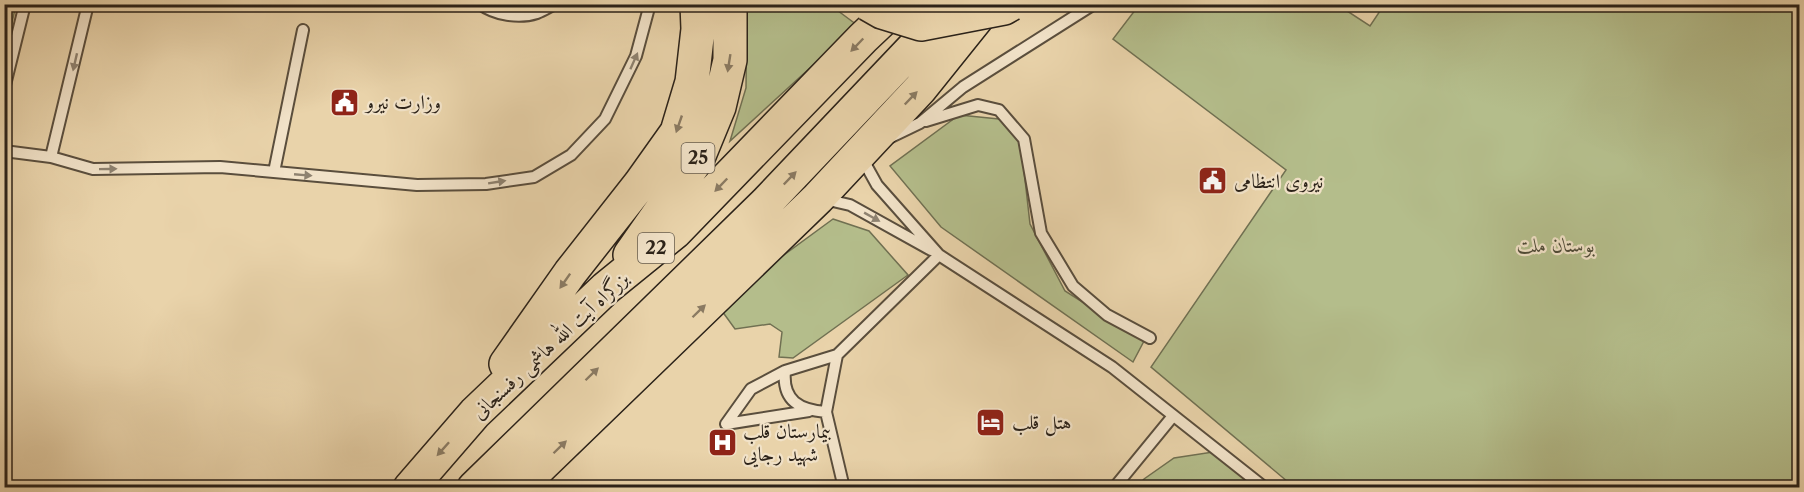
<svg xmlns="http://www.w3.org/2000/svg" width="1804" height="492" font-family="'Libre Caslon Text',Amiri,serif">
<style>
.green{fill:#b4bd8b;stroke:#707052;stroke-width:1.5}
.lines{fill:none;stroke-linecap:round;stroke-linejoin:round}
.lane-casing{stroke:#5a4e3d;stroke-width:14}
.highway-casing{stroke:#2b2219;stroke-width:36}
.lane{stroke:#f1e2c8;stroke-width:10}
.highway{stroke:#e9d3aa;stroke-width:33}
.highway-bridge-casing{stroke:#2b2219;stroke-width:36;stroke-linecap:butt}
.highway-bridge{stroke:#e9d3aa;stroke-width:33}
.oneway{fill:#8a7a62}
.oneway2{fill:#8e8270}
.labels{text-anchor:middle;stroke-width:4.5;stroke-linejoin:round;paint-order:stroke}
.shield{fill:#f1e2c8;stroke:#665c4e;stroke-width:1.5}
.shield-label{font-size:18px;font-weight:bold;fill:#2b2219}
.poi-label{font-size:20px;fill:#2b2219;stroke:#f1e2c8;text-anchor:start}
.park-label{font-size:20px;font-style:italic;fill:#4d4936;stroke:#f1e2c8}
.street-label{font-size:20px;fill:#2b2219;stroke:#f1e2c8}
</style>
<rect width="100%" height="100%" fill="#e9d3aa"/>
<filter id="stains"><feTurbulence type="fractalNoise" baseFrequency=".00333" numOctaves="4"/><feColorMatrix values="0 0 0 0 .2 0 0 0 0 .09 0 0 0 0 .02 0 0 0 .5 -.17"/></filter>
<radialGradient id="worn" r=".72"><stop offset=".6" stop-color="#630" stop-opacity="0"/><stop offset="1" stop-color="#630" stop-opacity=".3"/></radialGradient>
<!-- green -->
<path class="green" d="M5,4L16,5L5,53L4,5Z
M747,5H830L857,25L730,141L746,88Z
M1139,5H1338L1370,26L1384,5H1799V487H1294L1151,367L1286,170L1113,39Z
M959,115L999,119L1021,144L1030,224L1065,291L1144,341L1133,362L941,227L890,166Z
M833,219L869,231L908,275L793,358L779,357L782,332L770,324L735,329L722,311L762,271Z
M1213,452L1260,488H1136L1144,479L1174,458Z"/>
<g class="lines">
<defs>
<path id="lane" d="M480,4C495,15 519,19 537,13C543,11 549,7 555,4
M4,89L25,4
M926,121L978,105L999,110L1024,139L1041,233L1073,286L1107,315L1150,338
M891,137L920,123L963,87L1094,4
M4,151L51,157L93,169L220,167L417,185L486,184L534,177L571,155L605,119L636,56L650,4
M51,157L88,4
M862,158L877,185L939,255
M274,172L303,30
M824,199L850,205L931,250
M837,355L939,255L1112,367L1265,488
M837,355L826,412C800,410 782,401 785,371Z
M785,371L751,389L726,424L809,411
M826,412L844,488
M1114,488L1173,416"/>
<path id="highway" d="M630,255L698,158L719,107L730,60V4
M506,364L570,273L640,184L677,132L692,82L698,29L697,4
M410,488L475,413L606,288L675,232L863,38L899,4
M474,488L766,203L918,43L959,13
M518,488L818,198L920,89L985,8"/>
</defs>
<!-- lane casing -->
<use href="#lane" class="lane-casing"/>
<!-- highway casing -->
<use href="#highway" class="highway-casing"/>
<!-- lane -->
<use href="#lane" class="lane"/>
<!-- highway -->
<use href="#highway" class="highway"/>
<defs>
<path id="highway-bridge" d="M868,4L882,12L921,24L1004,8L1011,4"/>
</defs>
<!-- highway-bridge casing -->
<use href="#highway-bridge" class="highway-bridge-casing"/>
<!-- highway-bridge -->
<use href="#highway-bridge" class="highway-bridge"/>
</g>
<!-- one-way arrows -->
<defs><path id="oneway-solid" d="M-6-.8H1V-3.2L6.5 0L1 3.2V.8H-6Z" transform="scale(1.5)"/></defs>
<g class="oneway">
<use href="#oneway-solid" transform="translate(857 45) rotate(134)"/>
<use href="#oneway-solid" transform="translate(729 63) rotate(99)"/>
<use href="#oneway-solid" transform="translate(911 98) rotate(-46)"/>
<use href="#oneway-solid" transform="translate(679 124) rotate(109)"/>
<use href="#oneway-solid" transform="translate(790 178) rotate(-46)"/>
<use href="#oneway-solid" transform="translate(721 185) rotate(134)"/>
<use href="#oneway-solid" transform="translate(565 281) rotate(125)"/>
<use href="#oneway-solid" transform="translate(699 311) rotate(-44)"/>
<use href="#oneway-solid" transform="translate(592 374) rotate(-44)"/>
<use href="#oneway-solid" transform="translate(560 447) rotate(-44)"/>
<use href="#oneway-solid" transform="translate(443 449) rotate(132)"/>
</g>
<g class="oneway2">
<use href="#oneway-solid" transform="translate(634 61) rotate(-66)"/>
<use href="#oneway-solid" transform="translate(75 62) rotate(103)"/>
<use href="#oneway-solid" transform="translate(108 169) rotate(-1)"/>
<use href="#oneway-solid" transform="translate(303 175) rotate(5)"/>
<use href="#oneway-solid" transform="translate(497 182) rotate(-9)"/>
<use href="#oneway-solid" transform="translate(872 217) rotate(29)"/>
</g>
<!-- icons -->
<defs>
<symbol id="civic-square" viewBox="-11 -11 22 22"><rect x="-9" y="-9" width="18" height="18" rx="4" fill="#8f2418" stroke="#f1e2c8"/><path d="M-.6-6.5H3V-4.5H.6V-3L4-1V1h2V6H-6V1h2V-1L-.6-3ZM-1.2 2.5V6h2.4V2.5Z" fill="#fff"/></symbol>
<symbol id="hotel-square" viewBox="-11 -11 22 22"><rect x="-9" y="-9" width="18" height="18" rx="4" fill="#8f2418" stroke="#f1e2c8"/><path d="M-6-4.5h1.5V1H6V5H4.5V3h-9V5H-6ZM-4 0a1.8 1.8 0 1 1 3.6 0ZM.5 0V-2.5h3Q6-2.5 6 0Z" fill="#fff"/></symbol>
<symbol id="hospital-square" viewBox="-11 -11 22 22"><rect x="-9" y="-9" width="18" height="18" rx="4" fill="#8f2418" stroke="#f1e2c8"/><path d="M-5-5h3v3.5h4V-5h3V5h-3V1.5h-4V5h-3Z" fill="#fff"/></symbol>
</defs>
<g fill-rule="evenodd">
<use href="#civic-square" x="328" y="86" width="33" height="33"/>
<use href="#civic-square" x="1196" y="164" width="33" height="33"/>
<use href="#hotel-square" x="974" y="406" width="33" height="33"/>
<use href="#hospital-square" x="706" y="426" width="33" height="33"/>
</g>
<g class="labels">
<!-- shield labels -->
<g class="shield">
<rect x="681.5" y="143" width="33" height="30" rx="4.5"/>
<rect x="638" y="233" width="36" height="30" rx="4.5"/>
</g>
<g class="shield-label">
<text x="698" y="164">25</text>
<text x="656" y="254">22</text>
</g>
<!-- poi labels -->
<g class="poi-label">
<text x="366" y="109">وزارت نیرو</text>
<text x="1234" y="188">نیروی انتظامی</text>
<text x="1012" y="429">هتل قلب</text>
<text x="743" y="438">بیمارستان قلب<tspan x="743" dy="23">شهید رجایی</tspan></text>
</g>
<!-- park labels -->
<g class="park-label">
<text x="1556" y="252">بوستان ملت</text>
</g>
<!-- street labels -->
<g class="street-label">
<text transform="translate(550 345) rotate(-43)" y="7">بزرگراه آیت الله هاشمی رفسنجانی</text>
</g>
</g>
<!-- margin -->
<rect width="1804" height="492" fill="none" stroke="#e9d3aa" stroke-width="24"/>
<rect x="6" y="6" width="1792" height="480" fill="none" stroke="#2b2219" stroke-width="3"/>
<rect x="12" y="12" width="1780" height="468" fill="none" stroke="#2b2219" stroke-width="1.5"/>
<rect width="100%" height="100%" filter="url(#stains)"/>
<rect width="100%" height="100%" fill="url(#worn)"/>
</svg>
